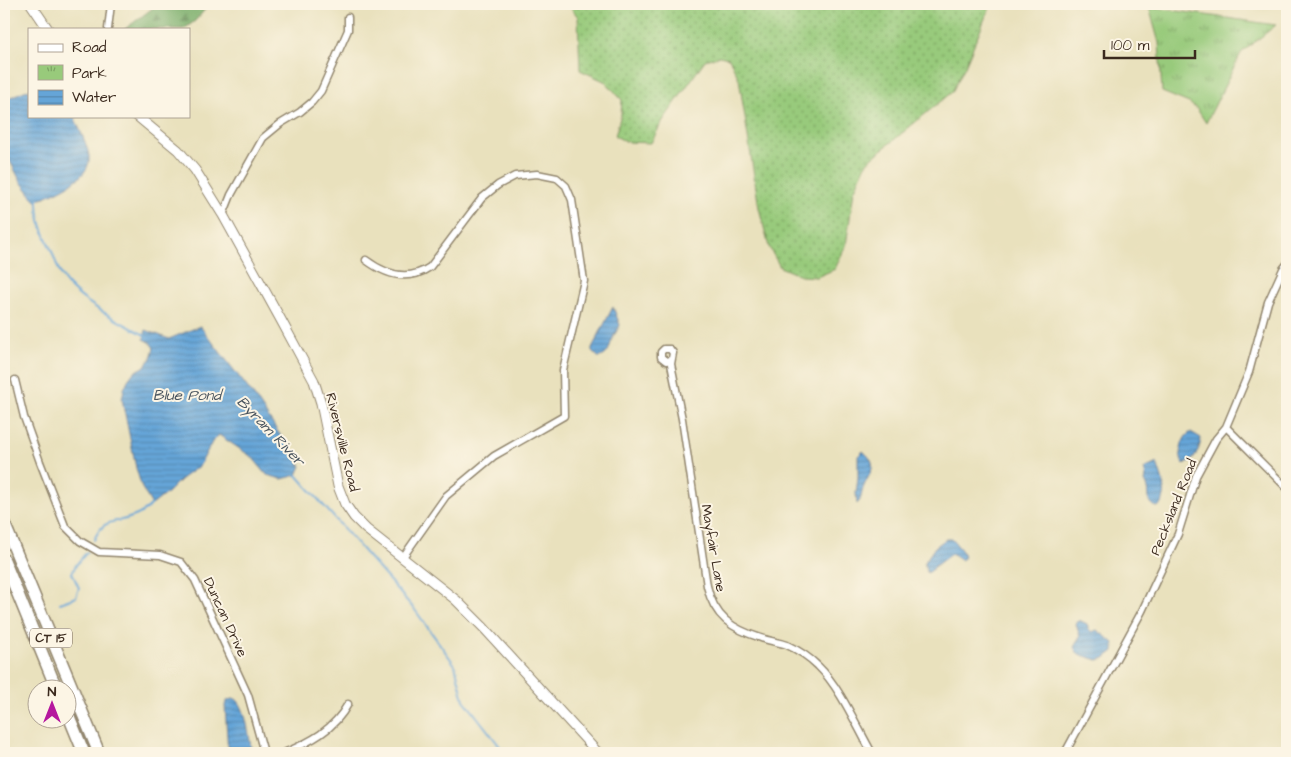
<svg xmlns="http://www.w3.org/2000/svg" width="1291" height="757" font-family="'Architects Daughter',sans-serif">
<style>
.grass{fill:url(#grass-dots);stroke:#6a7a4c}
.forest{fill:url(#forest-firs);stroke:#5a6c44}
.park{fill:url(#park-tufts);stroke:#6a7a4c}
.water{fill:url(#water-rules);stroke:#50687b}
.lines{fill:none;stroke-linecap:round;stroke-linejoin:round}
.stream{stroke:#65a5d8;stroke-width:2}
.street-casing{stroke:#92866e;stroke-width:9}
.secondary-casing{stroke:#92866e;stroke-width:11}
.highway-casing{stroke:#92866e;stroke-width:14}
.street{stroke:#fff;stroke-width:6}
.secondary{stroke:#fff;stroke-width:9}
.highway{stroke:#fff;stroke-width:11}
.labels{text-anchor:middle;stroke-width:4;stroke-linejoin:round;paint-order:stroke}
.shield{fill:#fcf5e5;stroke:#75675a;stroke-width:1}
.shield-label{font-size:12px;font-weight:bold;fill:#3b2a1e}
.street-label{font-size:14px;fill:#3b2a1e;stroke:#fcf5e5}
.water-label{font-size:15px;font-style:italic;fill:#4a555f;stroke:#fcf5e5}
</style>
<defs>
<pattern id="grass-dots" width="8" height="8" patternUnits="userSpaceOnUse" patternTransform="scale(1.25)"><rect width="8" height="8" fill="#98ca7b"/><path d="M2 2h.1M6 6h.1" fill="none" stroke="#7da464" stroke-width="1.8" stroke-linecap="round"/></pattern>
<pattern id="forest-firs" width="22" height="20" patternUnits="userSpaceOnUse" patternTransform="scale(1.25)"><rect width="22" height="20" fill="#7aae6b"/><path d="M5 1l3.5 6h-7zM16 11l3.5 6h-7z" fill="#658e57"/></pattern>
<pattern id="park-tufts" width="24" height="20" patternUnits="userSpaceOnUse" patternTransform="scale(1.25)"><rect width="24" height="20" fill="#98ca7b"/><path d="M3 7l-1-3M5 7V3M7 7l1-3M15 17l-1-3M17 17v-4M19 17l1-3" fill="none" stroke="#7da464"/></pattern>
<pattern id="water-rules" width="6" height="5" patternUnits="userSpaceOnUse" patternTransform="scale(1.25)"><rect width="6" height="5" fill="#65a5d8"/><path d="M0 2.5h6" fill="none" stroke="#5487af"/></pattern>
</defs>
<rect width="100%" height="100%" fill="#fcf5e5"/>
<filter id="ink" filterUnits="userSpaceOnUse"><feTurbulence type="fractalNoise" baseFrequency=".02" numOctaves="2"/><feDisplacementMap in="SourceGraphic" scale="10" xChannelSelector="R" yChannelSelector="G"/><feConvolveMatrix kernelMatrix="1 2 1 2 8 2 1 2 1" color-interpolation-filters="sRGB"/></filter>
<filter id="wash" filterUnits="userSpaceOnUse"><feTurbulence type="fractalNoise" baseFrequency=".0096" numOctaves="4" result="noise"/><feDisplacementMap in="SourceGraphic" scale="20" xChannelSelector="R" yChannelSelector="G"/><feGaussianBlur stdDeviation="1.12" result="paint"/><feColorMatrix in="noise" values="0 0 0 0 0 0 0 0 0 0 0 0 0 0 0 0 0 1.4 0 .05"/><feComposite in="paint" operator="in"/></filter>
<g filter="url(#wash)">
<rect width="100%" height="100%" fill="#e9e1bd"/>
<!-- grass -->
<path class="grass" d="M563,4H991L965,66L952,92L867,162L854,191L846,245L835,269L817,277L801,276L780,267L769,247L759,208L739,79L729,58L719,56L705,60L662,122L651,143L627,142L615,136L621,114L622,100L606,82L580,70L578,17L569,5Z"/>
<!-- forest -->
<path class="forest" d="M158,4H210L195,21L184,29H125Z"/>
<!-- park -->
<path class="park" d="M1149,7L1276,25L1241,53L1206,123L1197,109L1189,103L1162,92L1159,43Z"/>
<!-- water -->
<path class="water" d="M29,89V116H74C79,129 87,143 89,156C92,180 52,193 36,201L21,182L4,150V100Z
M613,307L620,325C618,330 614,334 612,340C609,347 609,357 598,357L592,351V348Z
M200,326L254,396L301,466L297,475L282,479L267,475L252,457L219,435L212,442L200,465L181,479L167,493L152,505L142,488L136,468L122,399L124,389L128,380L134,372L144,367L151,358L154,348L150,342L144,339L146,330L169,339Z
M1191,432L1201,438C1200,449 1195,462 1183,464C1178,455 1181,437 1191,432Z
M863,451C879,465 871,470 864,486C861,492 862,500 857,504L856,493L858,478V456Z
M1157,463C1161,477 1171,495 1158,507C1146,505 1150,498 1148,489C1148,487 1146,483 1145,481L1146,476L1144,469Z
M946,539H952L962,551L964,556L962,560L951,554L935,566L931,571L927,573L924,563L935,547Z
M1079,620L1087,624L1089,630L1092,632L1097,630L1114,643V651L1105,658L1098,660L1078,654L1074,647L1080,637L1076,624Z
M233,699H236C247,708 249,739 252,753H228L225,705L228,700Z"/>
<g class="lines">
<!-- stream -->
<path class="stream" d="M38,198C37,216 42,229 49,245C56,259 58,275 69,286C86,305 123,323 146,336
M296,474L415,610L455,665L464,700L505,753
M94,540C104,517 114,524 132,517C140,515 147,509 152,504
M60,603L76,597L79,588L72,573L76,565L87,552
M4,626L7,623"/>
</g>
</g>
<g filter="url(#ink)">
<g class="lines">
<defs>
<path id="street" d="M108,29L111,4
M223,215L231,195L263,138L280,124L300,112L312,102L321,91L348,30V17
M366,260C386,275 408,282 430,267L482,198L498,185L515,176L537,174L557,178L566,186L572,200L584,281L563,370L564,416L494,456L446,496L403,557
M671,360L666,361L661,357V352L664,349H670L673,353L671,364L682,419L707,586C714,617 732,629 761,638C769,641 778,642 787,645C798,650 809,657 818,666C840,687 857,727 872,753
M15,380L24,417L40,462L65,526L80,541L99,552L160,555L181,562L195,580L248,695L264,753
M1226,427L1287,488
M284,753C310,742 334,730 348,704
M1065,753L1142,611L1178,534L1196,476L1216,439L1226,427L1249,372L1268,302L1283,269L1287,264"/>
<path id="secondary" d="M31,4L48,29
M137,116L178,150L195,170L223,215L281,320L314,381L321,403L338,486L345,504L354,517L366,529L456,600L484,628L598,753"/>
<path id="highway" d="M4,523L99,753
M4,560L57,690
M68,714L84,753"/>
</defs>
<!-- street casing -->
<use href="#street" class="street-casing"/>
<!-- secondary casing -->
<use href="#secondary" class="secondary-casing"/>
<!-- highway casing -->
<use href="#highway" class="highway-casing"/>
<!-- street -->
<use href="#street" class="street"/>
<!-- secondary -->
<use href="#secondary" class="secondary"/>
<!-- highway -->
<use href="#highway" class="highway"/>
</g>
</g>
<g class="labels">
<!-- shield labels -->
<rect class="shield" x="30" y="628.5" width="42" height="19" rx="4"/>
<g class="shield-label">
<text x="51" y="642">CT 15</text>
</g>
<!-- street labels -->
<g class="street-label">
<text transform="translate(343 442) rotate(76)" y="5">Riversville Road</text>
<text transform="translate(1173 507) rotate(-68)" y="5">Pecksland Road</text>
<text transform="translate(714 548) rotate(80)" y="5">Mayfair Lane</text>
<text transform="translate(226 617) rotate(65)" y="5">Duncan Drive</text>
</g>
<!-- water labels -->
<g class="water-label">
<text x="187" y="400">Blue Pond</text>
<text transform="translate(271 431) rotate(46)" y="5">Byram River</text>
</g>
</g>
<!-- margin -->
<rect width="1291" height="757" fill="none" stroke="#fcf5e5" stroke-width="20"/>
<!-- legend -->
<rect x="28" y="28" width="162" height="90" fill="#fcf5e5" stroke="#afa495"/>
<rect x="38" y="44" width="25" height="8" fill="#ffffff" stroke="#afa495"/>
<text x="72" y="52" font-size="15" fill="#3b2a1e">Road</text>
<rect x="38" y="65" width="25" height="15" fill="url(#park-tufts)" stroke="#afa495"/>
<text x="72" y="78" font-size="15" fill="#3b2a1e">Park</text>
<rect x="38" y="90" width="25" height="15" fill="url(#water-rules)" stroke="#afa495"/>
<text x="72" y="102" font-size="15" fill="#3b2a1e">Water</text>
<!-- north arrow -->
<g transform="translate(52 704)"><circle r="24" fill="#fcf5e5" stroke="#afa495"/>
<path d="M0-4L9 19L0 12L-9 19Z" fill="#b5179e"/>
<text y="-8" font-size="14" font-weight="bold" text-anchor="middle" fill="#3b2a1e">N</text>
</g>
<!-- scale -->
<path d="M1104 50v8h91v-8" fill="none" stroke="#3b2a1e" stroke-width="2.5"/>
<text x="1111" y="50" font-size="15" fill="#3b2a1e" stroke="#fcf5e5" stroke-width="4" paint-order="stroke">100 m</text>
</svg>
